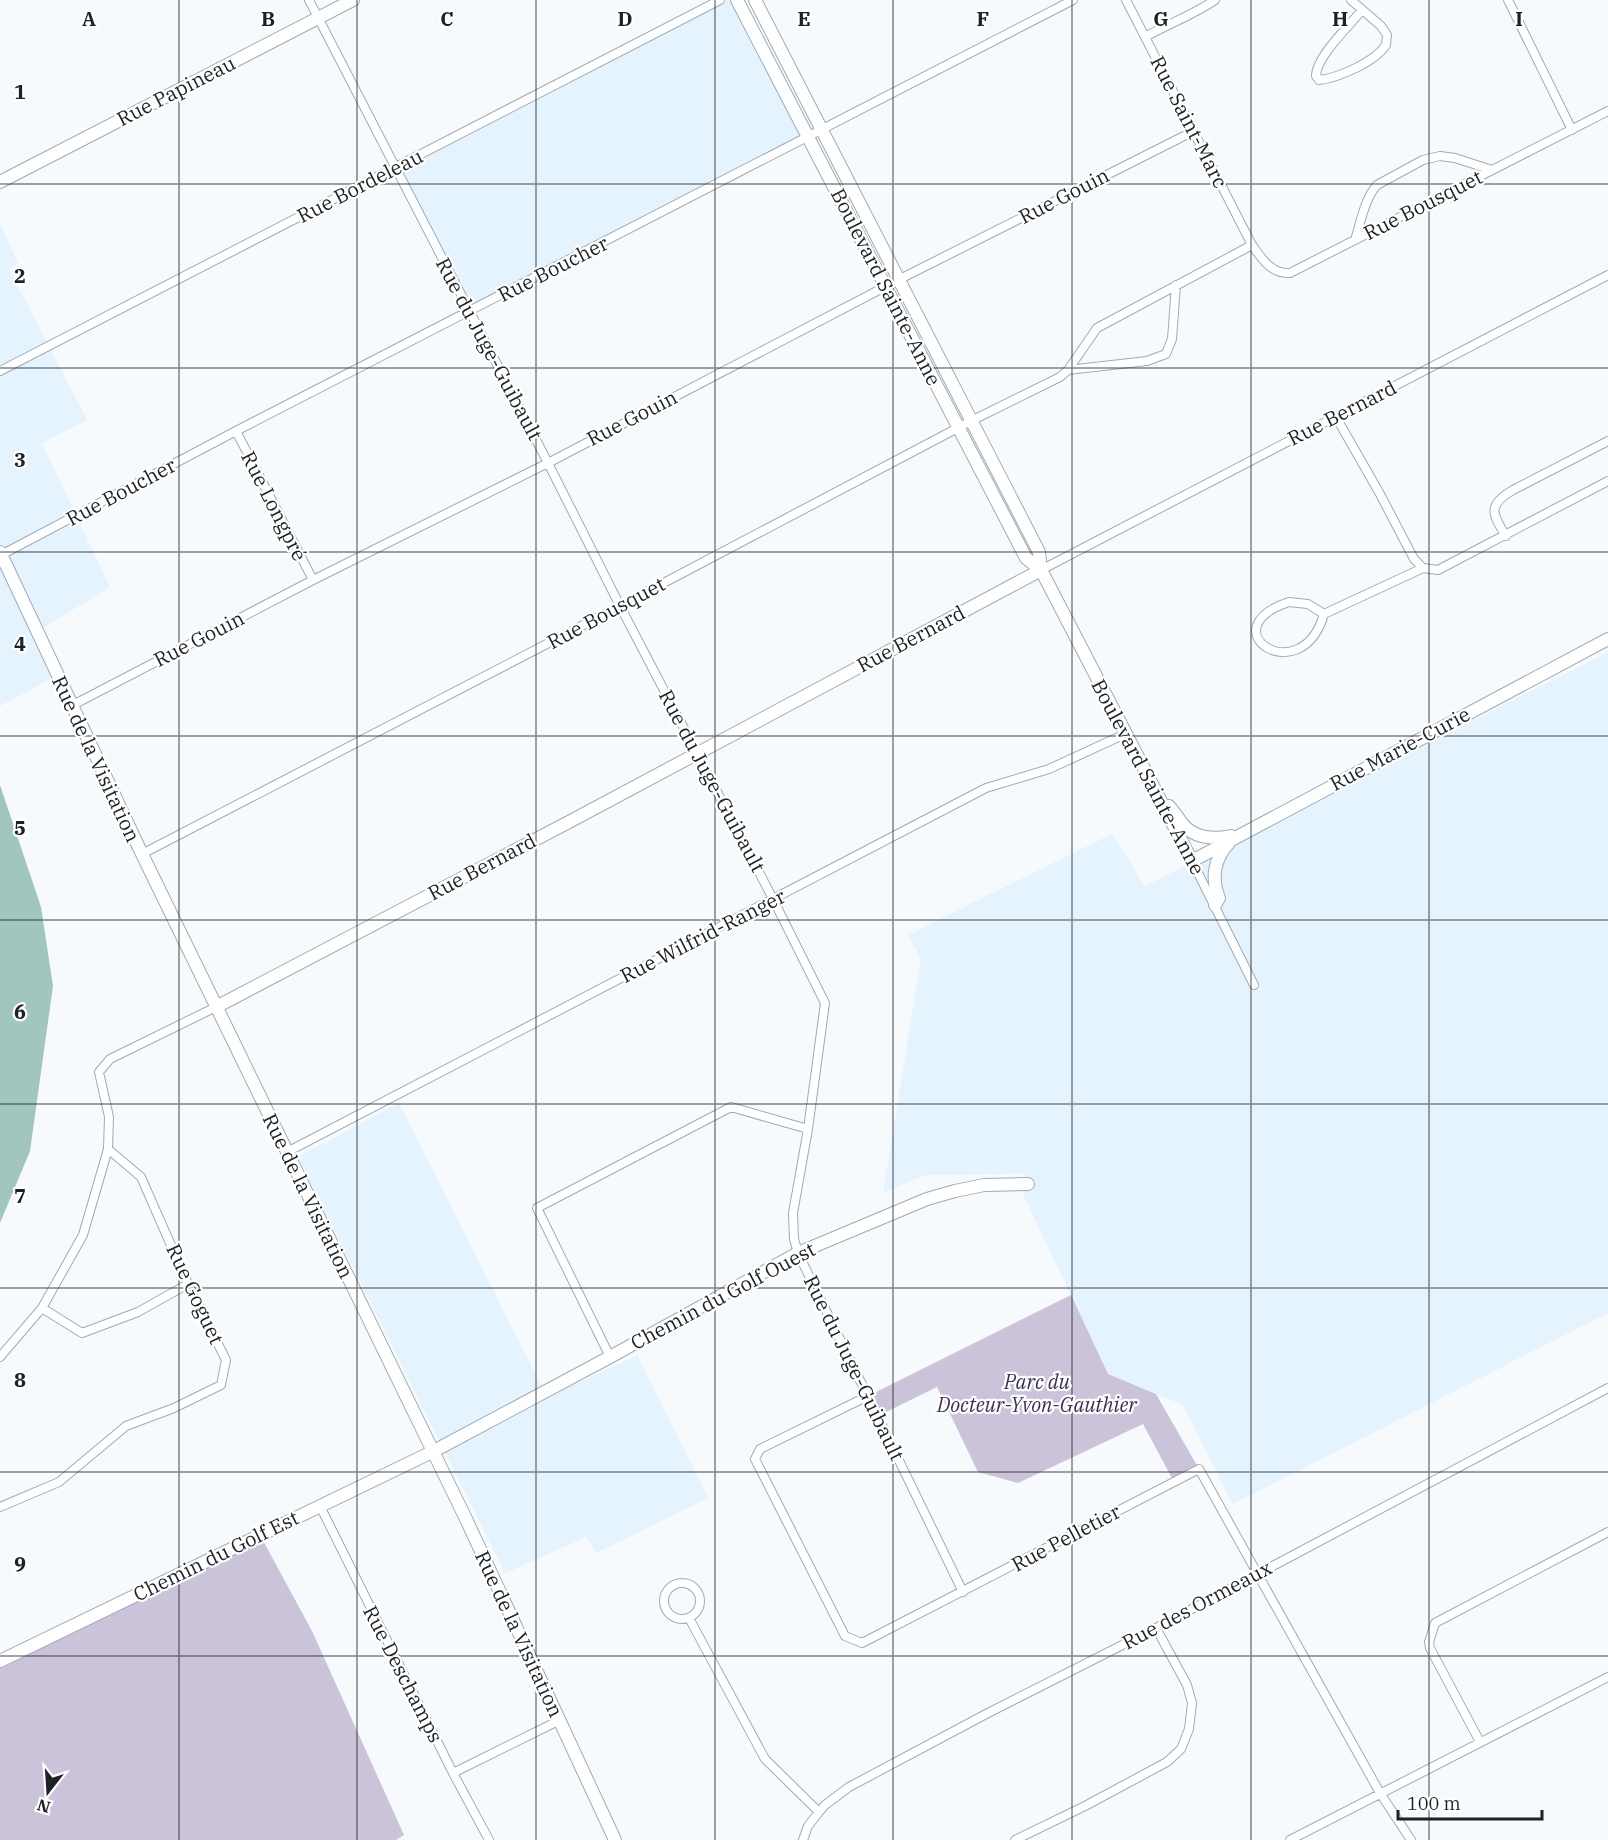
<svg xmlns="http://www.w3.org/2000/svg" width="1608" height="1840" font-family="'IBM Plex Serif',serif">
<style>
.built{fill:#e4f3fe}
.green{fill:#cac3da}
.water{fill:#a0c6bf}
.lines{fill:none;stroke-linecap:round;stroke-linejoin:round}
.street-casing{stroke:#9cacb9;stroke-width:10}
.secondary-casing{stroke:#9cacb9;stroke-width:14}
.street{stroke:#fff;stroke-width:8}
.secondary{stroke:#fff;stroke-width:12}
.grid{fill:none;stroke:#1b2126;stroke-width:1.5;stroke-opacity:0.55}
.labels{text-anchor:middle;stroke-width:4.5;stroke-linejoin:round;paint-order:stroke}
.street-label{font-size:20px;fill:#1b2126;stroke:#fff}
.park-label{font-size:20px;font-style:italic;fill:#3e2f59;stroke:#fff}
.grid-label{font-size:20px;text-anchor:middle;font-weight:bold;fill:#1b2126;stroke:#fff;stroke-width:4.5;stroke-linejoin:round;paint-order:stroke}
</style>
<rect width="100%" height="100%" fill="#f6fafc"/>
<!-- built -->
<path class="built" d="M720,0H737L809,136L469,312L396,168Z
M0,224L18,263L9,269L87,420L42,443L110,587L33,634L53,678L0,706Z
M1608,652V1313L1233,1504L1183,1405L1108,1374L1023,1194L1025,1174L925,1175L883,1193L921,959L908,935L1112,834L1145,886Z
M399,1103L547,1397L637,1356L708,1498L596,1553L586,1537L505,1573L298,1157Z"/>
<!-- green -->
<path class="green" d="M1071,1295L1108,1374L1156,1394L1199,1469L1174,1482L1143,1424L1018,1483L978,1472L937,1387L878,1416L868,1396Z
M260,1535L312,1631L404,1835L396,1840H0V1658Z"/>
<!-- water -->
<path class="water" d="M0,785L41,907L53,986L30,1151L0,1223Z"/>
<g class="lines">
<defs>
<path id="street" d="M309,0L548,463L620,606L773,899L825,1003L808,1129L793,1213L794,1239L798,1253L963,1592
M1126,0L1252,245C1262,259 1271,274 1290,273L1608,111
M1351,0L1381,26L1387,35L1386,45C1375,62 1338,78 1319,80L1316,76C1316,57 1350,25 1362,10
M1508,0L1572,130
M1145,37C1168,24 1193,15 1215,0
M1355,240C1361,222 1364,200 1377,185L1423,160L1440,156L1455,158L1492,170
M1068,370L1147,361L1166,354L1172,339L1176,285
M0,371L720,0
M1336,417L1380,494L1414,559L1423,568L1438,570L1608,481
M236,431L313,580
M1506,536C1492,514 1487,505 1513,490L1608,441
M1,555L236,431L1073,0
M1041,570L1608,275
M1289,602L1308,604L1324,614C1301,693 1207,629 1289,602Z
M1324,614L1423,568
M71,706L313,580L548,463L900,279L1194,131
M142,854L620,606L971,421L1060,377L1068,370L1097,328L1252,245
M1192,861L1254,985
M287,1152L986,788L1049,769L1125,734
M42,1308L82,1333L138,1312L188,1284
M0,1357L42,1308L83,1235L108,1149L109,1117L99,1072L110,1059L216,1007
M610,1357L537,1208L731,1107L808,1129
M868,1396L760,1449L755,1459L845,1636L862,1643L1199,1469L1380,1793L1411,1840
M320,1506L453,1773L489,1840
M0,1507L59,1482L126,1426L174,1408L221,1385L226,1360L188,1284L141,1177L108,1149
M664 1601a18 18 0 1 1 36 0a18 18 0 1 1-36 0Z
M689,1618L765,1759L819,1812
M1480,1742L1430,1648L1429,1642L1435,1623L1608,1532
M453,1773L560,1720
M803,1840L808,1826L819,1812L825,1805L849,1787L988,1713L1156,1628L1608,1388
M1015,1840L1085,1806L1167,1762L1181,1749L1189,1729L1192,1703L1187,1685L1156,1628
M1290,1840L1608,1677"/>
<path id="secondary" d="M737,0L1026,558L1041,570
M755,0L1039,552L1041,570L1192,861L1608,639
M0,182L353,0
M0,552L142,854L466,1519L615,1840
M1169,806C1174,812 1177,816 1181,822C1192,838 1213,840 1231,836
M1215,905L1219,898C1211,879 1214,858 1229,843
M216,1007L567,823L1041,570
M0,1661L432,1452L610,1357L798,1253L927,1199L955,1191L984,1185L1028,1184"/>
</defs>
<!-- street casing -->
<use href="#street" class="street-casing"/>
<!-- secondary casing -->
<use href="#secondary" class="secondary-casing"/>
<!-- street -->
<use href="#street" class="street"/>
<!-- secondary -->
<use href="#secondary" class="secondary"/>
</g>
<!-- grid -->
<path class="grid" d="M179,0V1840M357,0V1840M536,0V1840M715,0V1840M893,0V1840M1072,0V1840M1251,0V1840M1429,0V1840M0,184H1608M0,368H1608M0,552H1608M0,736H1608M0,920H1608M0,1104H1608M0,1288H1608M0,1472H1608M0,1656H1608"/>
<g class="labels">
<!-- street labels -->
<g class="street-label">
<text transform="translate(176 91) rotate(-27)" y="7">Rue Papineau</text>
<text transform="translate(1189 122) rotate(63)" y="7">Rue Saint-Marc</text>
<text transform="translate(360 186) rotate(-27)" y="7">Rue Bordeleau</text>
<text transform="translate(1064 196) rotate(-27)" y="7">Rue Gouin</text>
<text transform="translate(1423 205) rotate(-27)" y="7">Rue Bousquet</text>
<text transform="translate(553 269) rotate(-27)" y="7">Rue Boucher</text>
<text transform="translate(886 287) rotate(63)" y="7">Boulevard Sainte-Anne</text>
<text transform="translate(489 349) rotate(62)" y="7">Rue du Juge-Guibault</text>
<text transform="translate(1342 413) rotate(-27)" y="7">Rue Bernard</text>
<text transform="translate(632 418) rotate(-27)" y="7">Rue Gouin</text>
<text transform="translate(121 492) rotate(-28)" y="7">Rue Boucher</text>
<text transform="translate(274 506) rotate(63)" y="7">Rue Longpré</text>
<text transform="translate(606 613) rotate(-28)" y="7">Rue Bousquet</text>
<text transform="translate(199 639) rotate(-27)" y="7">Rue Gouin</text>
<text transform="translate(911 639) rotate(-28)" y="7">Rue Bernard</text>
<text transform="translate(1400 749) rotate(-28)" y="7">Rue Marie-Curie</text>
<text transform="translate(96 759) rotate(65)" y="7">Rue de la Visitation</text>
<text transform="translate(1148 777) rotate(62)" y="7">Boulevard Sainte-Anne</text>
<text transform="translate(712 781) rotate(62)" y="7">Rue du Juge-Guibault</text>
<text transform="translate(482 867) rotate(-28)" y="7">Rue Bernard</text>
<text transform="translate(703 936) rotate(-27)" y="7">Rue Wilfrid-Ranger</text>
<text transform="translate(308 1196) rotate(64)" y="7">Rue de la Visitation</text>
<text transform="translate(195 1294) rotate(65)" y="7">Rue Goguet</text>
<text transform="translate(723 1296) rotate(-28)" y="7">Chemin du Golf Ouest</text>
<text transform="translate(854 1368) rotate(64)" y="7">Rue du Juge-Guibault</text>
<text transform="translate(1066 1538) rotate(-28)" y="7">Rue Pelletier</text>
<text transform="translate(216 1556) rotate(-26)" y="7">Chemin du Golf Est</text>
<text transform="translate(1197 1605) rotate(-28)" y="7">Rue des Ormeaux</text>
<text transform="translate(519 1634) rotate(65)" y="7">Rue de la Visitation</text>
<text transform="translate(403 1674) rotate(63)" y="7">Rue Deschamps</text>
</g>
<!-- park labels -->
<g class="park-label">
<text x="1037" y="1389">Parc du<tspan x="1037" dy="23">Docteur-Yvon-Gauthier</tspan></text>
</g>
</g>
<g class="grid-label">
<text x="89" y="26">A</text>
<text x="268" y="26">B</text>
<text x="447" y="26">C</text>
<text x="625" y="26">D</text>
<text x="804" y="26">E</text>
<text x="983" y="26">F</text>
<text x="1161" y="26">G</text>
<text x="1340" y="26">H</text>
<text x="1519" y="26">I</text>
<text x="20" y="99">1</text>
<text x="20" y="283">2</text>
<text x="20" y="467">3</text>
<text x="20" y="651">4</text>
<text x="20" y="835">5</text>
<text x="20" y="1019">6</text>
<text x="20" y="1203">7</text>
<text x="20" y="1387">8</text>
<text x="20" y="1571">9</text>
</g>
<!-- north arrow -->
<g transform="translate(48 1792) rotate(197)" stroke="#ffffff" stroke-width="4.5" paint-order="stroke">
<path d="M0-4.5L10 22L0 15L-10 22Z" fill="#1b2126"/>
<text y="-9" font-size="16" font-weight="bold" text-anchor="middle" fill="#1b2126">N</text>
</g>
<!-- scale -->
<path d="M1398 1810v9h144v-9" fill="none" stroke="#1b2126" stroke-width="3"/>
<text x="1407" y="1810" font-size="18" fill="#1b2126" stroke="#ffffff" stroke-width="4.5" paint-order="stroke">100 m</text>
</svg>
